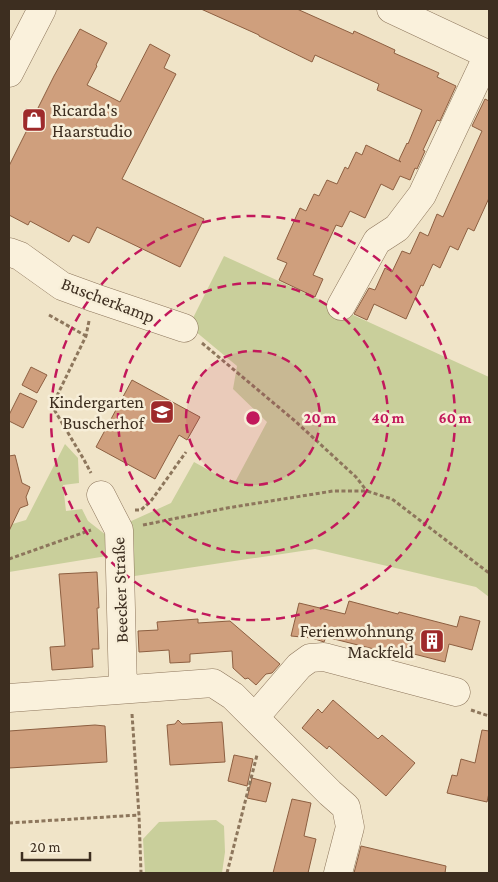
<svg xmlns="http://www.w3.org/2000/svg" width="498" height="882" font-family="'Crimson Pro',serif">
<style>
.green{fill:#c9cf9b}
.building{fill:#cf9f7d;stroke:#8d5f41}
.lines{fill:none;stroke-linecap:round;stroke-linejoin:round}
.minor-casing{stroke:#8d765c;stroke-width:29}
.path{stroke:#8d765c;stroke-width:3;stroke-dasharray:4 2.5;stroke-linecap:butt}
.minor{stroke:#faf1dc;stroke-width:28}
.ring{fill:none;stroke:#c2185b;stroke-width:2.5;stroke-dasharray:9 6}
.labels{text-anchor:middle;stroke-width:5;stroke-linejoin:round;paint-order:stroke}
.poi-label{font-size:18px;fill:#3d2e20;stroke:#f7eed8;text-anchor:end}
.street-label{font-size:18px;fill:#3d2e20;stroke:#f7eed8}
.centre{fill:#c2185b;stroke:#f7eed8;stroke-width:2.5}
.ring-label{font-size:15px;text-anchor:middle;font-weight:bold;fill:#c2185b;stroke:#f7eed8;stroke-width:5;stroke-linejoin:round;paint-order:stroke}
</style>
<rect width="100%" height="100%" fill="#f0e4c8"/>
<!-- green -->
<path class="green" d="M224,256L489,377V597L476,587L315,549L128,577L127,523L171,503L194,462L234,484L267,422L233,389L237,366L189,326Z
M65,444L78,458L79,483L63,485L66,511L82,509L88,521L106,535L113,555L9,572V525L26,520Z
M216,820L224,826L225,852L222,873H145L143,839L159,822Z"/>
<!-- building -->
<path class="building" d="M201,9H297L353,34L354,31L395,50L394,53L439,73L437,77L456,86L440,121L437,120L423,150L425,151L417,169L415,168L410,180L400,176L393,190L381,184L365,218L350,211L342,227L336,225L313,275L323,279L315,297L279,280L287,263L277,259L300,208L306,211L314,194L319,196L327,180L337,184L345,167L348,169L356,152L362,155L366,145L401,162L399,160L407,143L408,144L422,110L377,90L379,84L315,55L312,62L259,36V35Z
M80,29L107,43L96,65L97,66L87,85L120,102L150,44L170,55L164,68L176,74L122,179L204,219L180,267L97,227L89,243L73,235L69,242L30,221L28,225L9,215V166L54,76Z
M485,99L489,101V198L474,231L468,228L458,250L450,246L440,268L433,264L423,286L421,285L406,319L374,304L367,320L354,314L369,288L375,290L385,268L392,272L402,251L410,254L420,232L428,236L437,214L443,217L482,131L472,126Z
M31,367L47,375L37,393L22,385Z
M132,380L200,417L187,440L179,435L155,479L96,447Z
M20,393L37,401L23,428L9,421V415Z
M15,455L22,483L30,487L26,497L28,505L20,508L9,531V456Z
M97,572L99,608H97L99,649H92L93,667L52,670L50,647L65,646L59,574Z
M349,601L398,614L399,612L457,627L460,616L480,621L472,650L449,644L445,662L387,647L386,652L326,637L324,642L312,638L291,636L299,603L345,614Z
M198,619V623L230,621L280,664L272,673L266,674L256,685L248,678L245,679L233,668L232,651L190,654V662L170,663L169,650L139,652L138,631L158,630L157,622Z
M333,700L378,739L382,735L415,763L386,796L329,746L327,749L302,728L318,709L322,713Z
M178,720L182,724L222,722L225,762L170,765L167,725L175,724Z
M95,725L105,726L107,762L9,768V731Z
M482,730L489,731V793L487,802L447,793L452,775L457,776L461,759L475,763Z
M234,755L253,759L247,786L228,781Z
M252,778L271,783L266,802L247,798Z
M292,799L311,803L304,836L316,839L308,873H273Z
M361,846L446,866L445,873H354Z"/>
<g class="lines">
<defs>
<path id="minor" d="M391,9L489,55
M9,73L42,9
M9,252L20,256L62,286L95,298L184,328
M341,306L377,241L397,228L422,195L488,55
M101,495L119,530L123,689
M9,698L213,683L233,696L330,793L346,807L350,827L338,873
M255,717L299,666L310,658L324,657L456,692"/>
</defs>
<!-- minor casing -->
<use href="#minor" class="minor-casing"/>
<!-- path -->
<path class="path" d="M49,315L86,336
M89,321L86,336L52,406L83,458L91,473
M202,343L295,421L356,477L366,490
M135,510H141L151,501L186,452
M143,525L227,508L333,491H367L392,499L489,573
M9,559L91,530
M471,710L489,716
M132,714L139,815L141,873
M9,823L139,815
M227,873L257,755"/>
<!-- minor -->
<use href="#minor" class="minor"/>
</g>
<!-- distance rings -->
<circle cx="253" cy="418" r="67" fill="#c2185b" fill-opacity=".12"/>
<g class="ring">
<circle cx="253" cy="418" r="67"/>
<circle cx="253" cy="418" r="135"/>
<circle cx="253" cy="418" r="202"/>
</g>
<!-- icons -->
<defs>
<symbol id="shop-square" viewBox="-11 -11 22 22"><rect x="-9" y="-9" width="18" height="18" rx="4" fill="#9e2a2b" stroke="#f7eed8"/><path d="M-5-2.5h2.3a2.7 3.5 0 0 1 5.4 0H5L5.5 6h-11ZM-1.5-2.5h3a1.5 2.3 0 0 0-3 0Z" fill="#fff"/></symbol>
<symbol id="school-square" viewBox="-11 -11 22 22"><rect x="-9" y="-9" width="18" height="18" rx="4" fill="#9e2a2b" stroke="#f7eed8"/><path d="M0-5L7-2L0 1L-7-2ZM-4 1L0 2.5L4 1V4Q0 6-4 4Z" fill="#fff"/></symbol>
<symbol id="building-square" viewBox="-11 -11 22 22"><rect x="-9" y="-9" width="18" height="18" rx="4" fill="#9e2a2b" stroke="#f7eed8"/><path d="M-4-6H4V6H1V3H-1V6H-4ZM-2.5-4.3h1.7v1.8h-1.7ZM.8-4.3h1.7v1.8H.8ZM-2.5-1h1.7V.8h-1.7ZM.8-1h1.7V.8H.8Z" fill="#fff"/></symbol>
</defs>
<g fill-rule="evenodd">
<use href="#shop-square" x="20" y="106" width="28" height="28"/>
<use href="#school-square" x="148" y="398" width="28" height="28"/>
<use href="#building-square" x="418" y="627" width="28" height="28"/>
</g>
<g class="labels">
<!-- poi labels -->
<g class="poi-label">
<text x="52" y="116" text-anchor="start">Ricarda's<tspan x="52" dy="21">Haarstudio</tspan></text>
<text x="144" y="408">Kindergarten<tspan x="144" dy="21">Buscherhof</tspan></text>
<text x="414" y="637">Ferienwohnung<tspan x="414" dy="21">Mackfeld</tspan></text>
</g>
<!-- street labels -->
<g class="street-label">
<text transform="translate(108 300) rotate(21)" y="6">Buscherkamp</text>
<text transform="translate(120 590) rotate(-92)" y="6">Beecker Straße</text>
</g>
</g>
<circle cx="253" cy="418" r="8" class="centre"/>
<g class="ring-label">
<text x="320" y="423">20 m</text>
<text x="388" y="423">40 m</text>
<text x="455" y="423">60 m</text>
</g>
<!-- border -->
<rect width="498" height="882" fill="none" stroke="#3d2e20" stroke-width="20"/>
<!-- scale -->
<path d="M22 852v8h68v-8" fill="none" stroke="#3d2e20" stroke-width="2.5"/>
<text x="30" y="852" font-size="15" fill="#3d2e20" stroke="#f7eed8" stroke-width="4" paint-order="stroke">20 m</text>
</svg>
